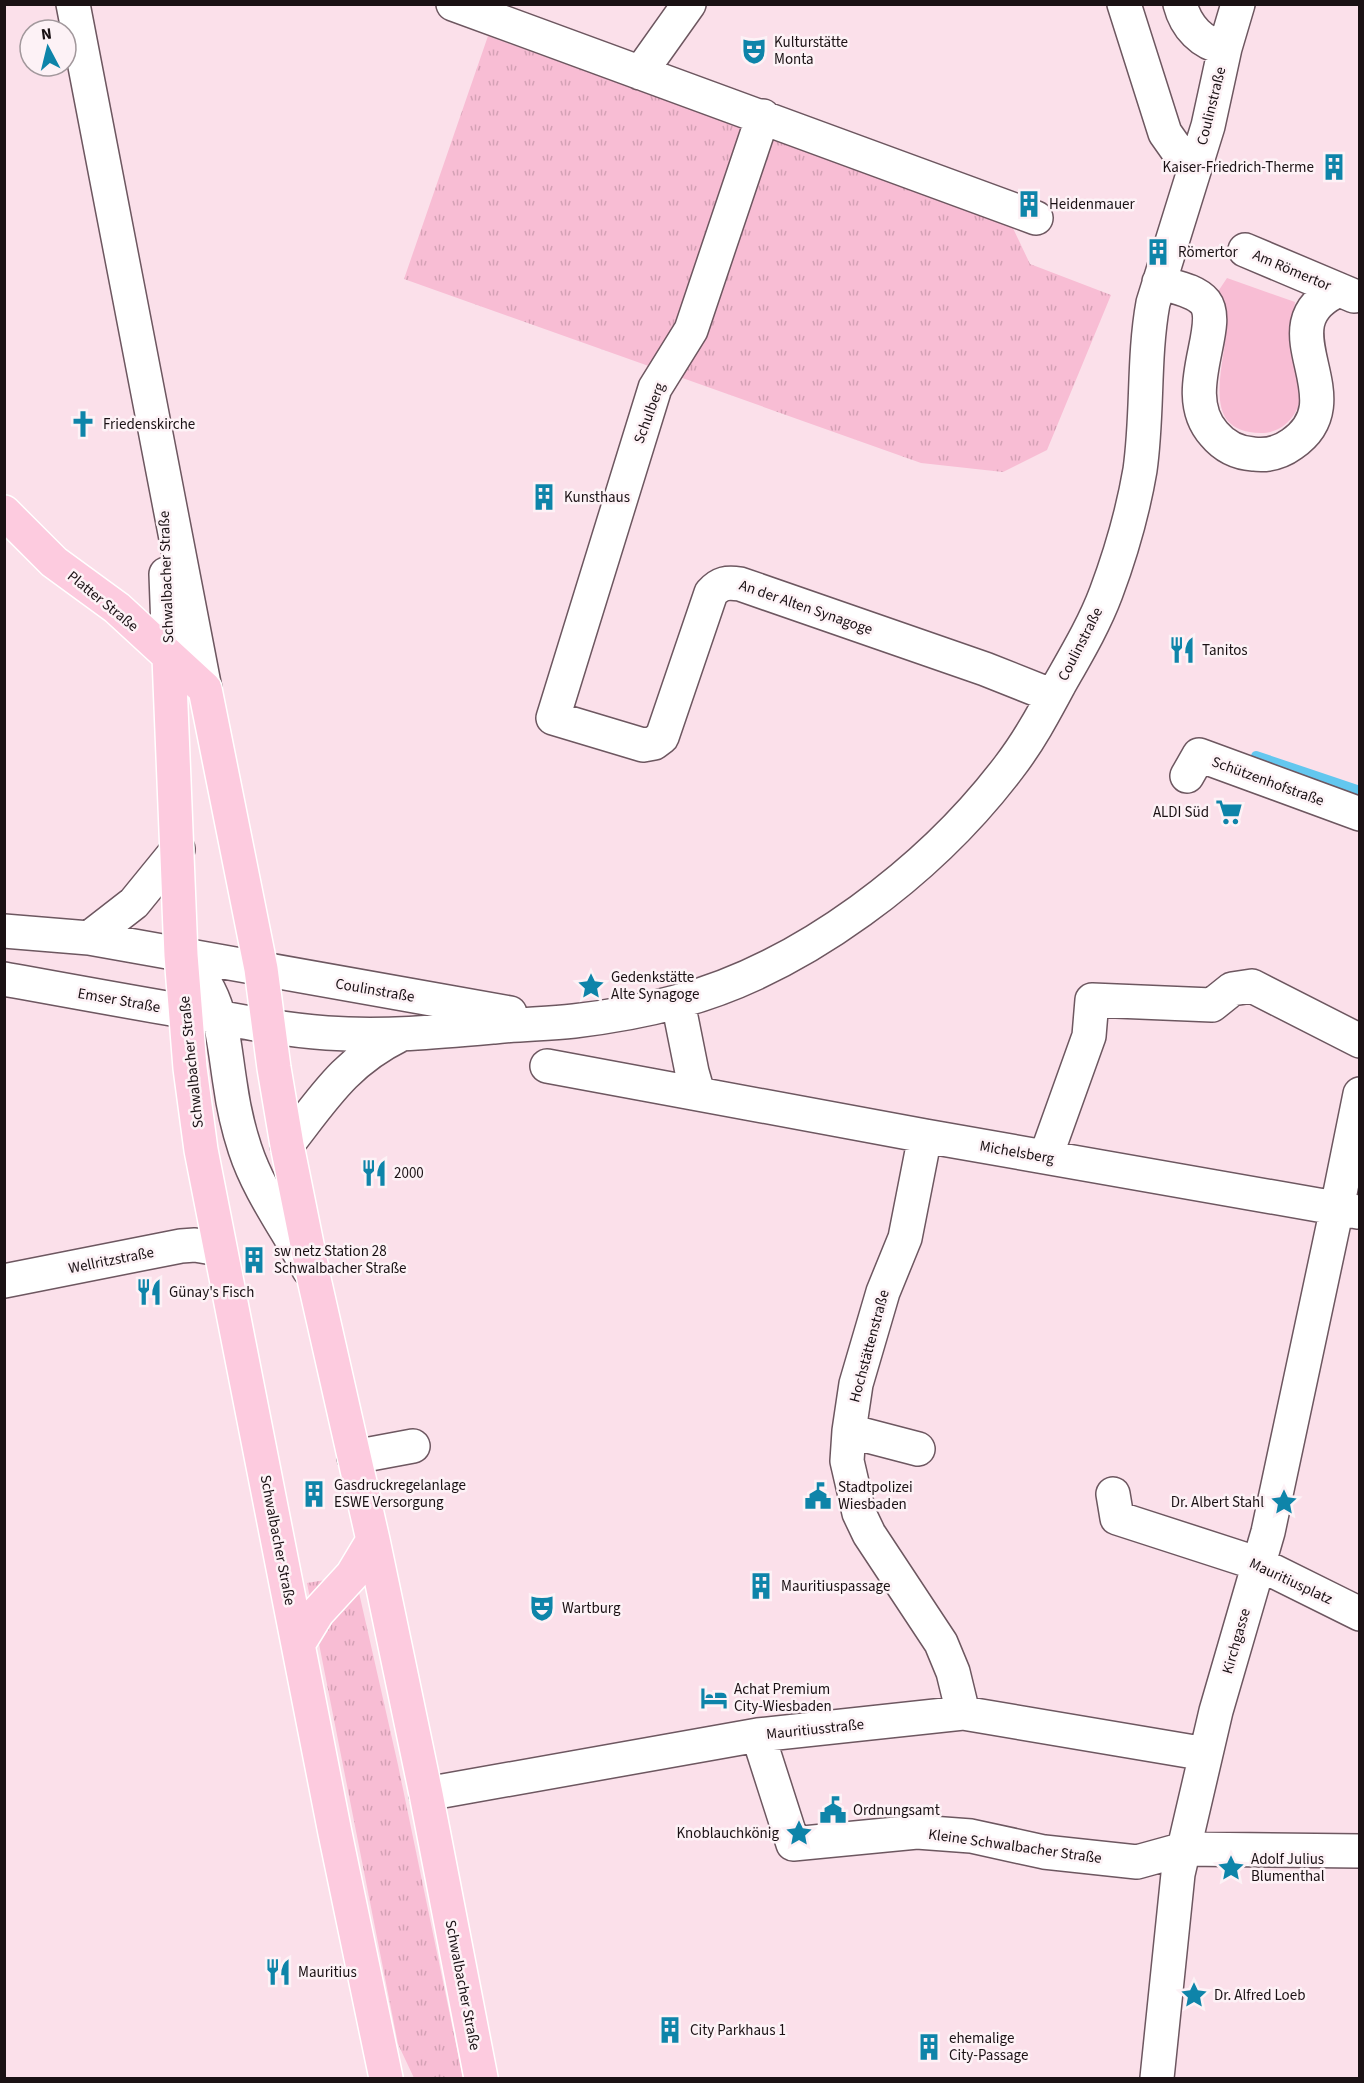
<svg xmlns="http://www.w3.org/2000/svg" width="1364" height="2083" font-family="'Source Sans 3',sans-serif">
<style>
.grass{fill:#f8bdd4}
.park{fill:url(#park-tufts)}
.lines{fill:none;stroke-linecap:round;stroke-linejoin:round}
.stream{stroke:#63c7ef;stroke-width:10}
.minor-casing{stroke:#6d5760;stroke-width:36}
.major-casing{stroke:#fff;stroke-width:36}
.minor{stroke:#fff;stroke-width:33}
.major{stroke:#fdcbdf;stroke-width:33}
.labels{text-anchor:middle;stroke-width:5;stroke-linejoin:round;paint-order:stroke}
.poi-label{font-size:15px;fill:#1a1114;stroke:#fdf2f6;text-anchor:start}
.street-label{font-size:15px;fill:#1a1114;stroke:#fdf2f6}
</style>
<defs>
<pattern id="park-tufts" width="24" height="20" patternUnits="userSpaceOnUse" patternTransform="scale(1.5)"><rect width="24" height="20" fill="#f8bdd4"/><path d="M3 7l-1-3M5 7V3M7 7l1-3M15 17l-1-3M17 17v-4M19 17l1-3" fill="none" stroke="#d4a1b5"/></pattern>
</defs>
<rect width="100%" height="100%" fill="#fbe0ea"/>
<!-- grass -->
<path class="grass" d="M1227,278L1295,302C1293,317 1291,332 1292,347C1293,361 1300,374 1301,388C1302,412 1285,433 1261,433C1193,433 1230,356 1226,318C1225,308 1222,301 1217,293Z"/>
<!-- park -->
<path class="park" d="M488,36L1011,224L1030,264L1111,295L1047,450L1003,472L921,463L404,279Z
M355,1575L398,1765L463,2078H414L398,2044L307,1583Z"/>
<g class="lines">
<!-- stream -->
<path class="stream" d="M1256,756L1360,791"/>
<defs>
<path id="minor" d="M73,4L205,689
M453,4L1036,218
M1124,4L1165,133L1177,150L1195,166
M1180,4C1186,27 1202,44 1225,48
M640,73L689,4
M763,116L691,330L655,388L553,718L643,745L654,743L662,737L711,593C720,583 727,582 740,584L985,669L1053,696
M1245,250L1354,296
M1159,282C1174,287 1195,290 1205,302C1224,327 1177,393 1214,434C1224,446 1238,453 1253,454C1267,456 1281,452 1292,444C1359,398 1260,325 1339,290
M166,574L169,657
M1187,776L1199,755L1360,814
M4,931L89,938L510,1013
M89,938L134,903L178,849
M181,955C222,991 222,1032 230,1083C233,1105 238,1128 245,1149C259,1192 288,1230 309,1270
M4,979C70,991 135,1003 201,1014C243,1022 285,1030 327,1033C383,1037 438,1032 494,1027C521,1024 548,1024 574,1021C608,1017 643,1011 676,1002C802,969 931,870 1009,767C1029,741 1044,713 1059,685C1076,655 1094,625 1106,593C1121,553 1133,511 1140,470C1148,414 1143,358 1153,303L1208,126L1225,48L1238,4
M678,1002L692,1072L698,1093
M547,1066L925,1136L1358,1212
M925,1136L905,1238L883,1292L856,1384L849,1431L847,1461L859,1513L869,1534L941,1643L953,1672L963,1713
M287,1145C323,1099 345,1062 400,1035
M1046,1156L1089,1036L1092,1000L1212,1005L1232,989L1252,986L1360,1041
M4,1281L181,1246L195,1245L219,1249
M849,1431L918,1449
M354,1457L413,1446
M1113,1494L1117,1518L1259,1564L1360,1614
M758,1735L793,1844L917,1832L971,1836L1044,1852L1137,1862L1184,1849L1360,1851
M426,1794L758,1735L963,1713L1206,1754
M1157,2078L1178,1874L1216,1711L1268,1532L1337,1208L1360,1094"/>
<path id="major" d="M4,512L54,562L117,608L205,689L261,969L274,1068L287,1145L314,1279L373,1540L426,1794L481,2078
M169,657L181,955L190,1068L201,1150L335,1833L386,2078
M299,1643L318,1612L352,1575L373,1540"/>
</defs>
<!-- minor casing -->
<use href="#minor" class="minor-casing"/>
<!-- major casing -->
<use href="#major" class="major-casing"/>
<!-- minor -->
<use href="#minor" class="minor"/>
<!-- major -->
<use href="#major" class="major"/>
</g>
<!-- icons -->
<defs>
<symbol id="theatre-bare" viewBox="-9 -9 18 18"><path d="M-5-5.5Q0-4 5-5.5V0Q5 5 0 6Q-5 5-5 0ZM-3.3-2.5H-1v1.5H-3.3ZM1-2.5H3.3v1.5H1ZM-2.8 1Q0 5.5 2.8 1Z" fill="#0e84a9" stroke="#fdf2f6" stroke-width="2.5" paint-order="stroke"/></symbol>
<symbol id="building-bare" viewBox="-9 -9 18 18"><path d="M-4-6H4V6H1V3H-1V6H-4ZM-2.5-4.3h1.7v1.8h-1.7ZM.8-4.3h1.7v1.8H.8ZM-2.5-1h1.7V.8h-1.7ZM.8-1h1.7V.8H.8Z" fill="#0e84a9" stroke="#fdf2f6" stroke-width="2.5" paint-order="stroke"/></symbol>
<symbol id="church-bare" viewBox="-9 -9 18 18"><path d="M-1.2-6h2.4v3.5h3.3v2.4h-3.3V6h-2.4V-.1h-3.3v-2.4h3.3Z" fill="#0e84a9" stroke="#fdf2f6" stroke-width="2.5" paint-order="stroke"/></symbol>
<symbol id="restaurant-bare" viewBox="-9 -9 18 18"><path d="M-5-6h1v4h1v-4h1v4h1v-4h1v5L-1.5 .5V6h-2V.5L-5-1ZM5-6V6H3V1.5H1.5Q1.5-4 5-6Z" fill="#0e84a9" stroke="#fdf2f6" stroke-width="2.5" paint-order="stroke"/></symbol>
<symbol id="supermarket-bare" viewBox="-9 -9 18 18"><path d="M-6-5.5h2.5l.6 2H6L4.5 2H-2.5L-4.4-4H-6ZM-1.5 3.2a1.3 1.3 0 1 0 .1 0ZM3 3.2a1.3 1.3 0 1 0 .1 0Z" fill="#0e84a9" stroke="#fdf2f6" stroke-width="2.5" paint-order="stroke"/></symbol>
<symbol id="sight-bare" viewBox="-9 -9 18 18"><path d="M0-6L1.8-2.2L6-1.7L2.9 1.2L3.7 5.4L0 3.3L-3.7 5.4L-2.9 1.2L-6-1.7L-1.8-2.2Z" fill="#0e84a9" stroke="#fdf2f6" stroke-width="2.5" paint-order="stroke"/></symbol>
<symbol id="civic-bare" viewBox="-9 -9 18 18"><path d="M-.6-6.5H3V-4.5H.6V-3L4-1V1h2V6H-6V1h2V-1L-.6-3ZM-1.2 2.5V6h2.4V2.5Z" fill="#0e84a9" stroke="#fdf2f6" stroke-width="2.5" paint-order="stroke"/></symbol>
<symbol id="hotel-bare" viewBox="-9 -9 18 18"><path d="M-6-4.5h1.5V1H6V5H4.5V3h-9V5H-6ZM-4 0a1.8 1.8 0 1 1 3.6 0ZM.5 0V-2.5h3Q6-2.5 6 0Z" fill="#0e84a9" stroke="#fdf2f6" stroke-width="2.5" paint-order="stroke"/></symbol>
</defs>
<g fill-rule="evenodd">
<use href="#theatre-bare" x="735" y="32" width="38" height="38"/>
<use href="#building-bare" x="1315" y="148" width="38" height="38"/>
<use href="#building-bare" x="1010" y="185" width="38" height="38"/>
<use href="#building-bare" x="1139" y="233" width="38" height="38"/>
<use href="#church-bare" x="64" y="405" width="38" height="38"/>
<use href="#building-bare" x="525" y="478" width="38" height="38"/>
<use href="#restaurant-bare" x="1163" y="631" width="38" height="38"/>
<use href="#supermarket-bare" x="1210" y="793" width="38" height="38"/>
<use href="#sight-bare" x="572" y="967" width="38" height="38"/>
<use href="#restaurant-bare" x="355" y="1154" width="38" height="38"/>
<use href="#building-bare" x="235" y="1241" width="38" height="38"/>
<use href="#restaurant-bare" x="130" y="1273" width="38" height="38"/>
<use href="#building-bare" x="295" y="1475" width="38" height="38"/>
<use href="#civic-bare" x="799" y="1477" width="38" height="38"/>
<use href="#sight-bare" x="1265" y="1483" width="38" height="38"/>
<use href="#building-bare" x="742" y="1567" width="38" height="38"/>
<use href="#theatre-bare" x="523" y="1589" width="38" height="38"/>
<use href="#hotel-bare" x="695" y="1679" width="38" height="38"/>
<use href="#civic-bare" x="814" y="1791" width="38" height="38"/>
<use href="#sight-bare" x="780" y="1814" width="38" height="38"/>
<use href="#sight-bare" x="1212" y="1849" width="38" height="38"/>
<use href="#restaurant-bare" x="259" y="1953" width="38" height="38"/>
<use href="#sight-bare" x="1175" y="1976" width="38" height="38"/>
<use href="#building-bare" x="651" y="2011" width="38" height="38"/>
<use href="#building-bare" x="910" y="2028" width="38" height="38"/>
</g>
<g class="labels">
<!-- poi labels -->
<g class="poi-label">
<text x="774" y="47">Kulturstätte<tspan x="774" dy="17">Monta</tspan></text>
<text x="1314" y="172" text-anchor="end">Kaiser-Friedrich-Therme</text>
<text x="1049" y="209">Heidenmauer</text>
<text x="1178" y="257">Römertor</text>
<text x="103" y="429">Friedenskirche</text>
<text x="564" y="502">Kunsthaus</text>
<text x="1202" y="655">Tanitos</text>
<text x="1209" y="817" text-anchor="end">ALDI Süd</text>
<text x="611" y="982">Gedenkstätte<tspan x="611" dy="17">Alte Synagoge</tspan></text>
<text x="394" y="1178">2000</text>
<text x="274" y="1256">sw netz Station 28<tspan x="274" dy="17">Schwalbacher Straße</tspan></text>
<text x="169" y="1297">Günay's Fisch</text>
<text x="334" y="1490">Gasdruckregelanlage<tspan x="334" dy="17">ESWE Versorgung</tspan></text>
<text x="838" y="1492">Stadtpolizei<tspan x="838" dy="17">Wiesbaden</tspan></text>
<text x="1264" y="1507" text-anchor="end">Dr. Albert Stahl</text>
<text x="781" y="1591">Mauritiuspassage</text>
<text x="562" y="1613">Wartburg</text>
<text x="734" y="1694">Achat Premium<tspan x="734" dy="17">City-Wiesbaden</tspan></text>
<text x="853" y="1815">Ordnungsamt</text>
<text x="779" y="1838" text-anchor="end">Knoblauchkönig</text>
<text x="1251" y="1864">Adolf Julius<tspan x="1251" dy="17">Blumenthal</tspan></text>
<text x="298" y="1977">Mauritius</text>
<text x="1214" y="2000">Dr. Alfred Loeb</text>
<text x="690" y="2035">City Parkhaus 1</text>
<text x="949" y="2043">ehemalige<tspan x="949" dy="17">City-Passage</tspan></text>
</g>
<!-- street labels -->
<g class="street-label">
<text transform="translate(1211 106) rotate(-76)" y="5">Coulinstraße</text>
<text transform="translate(1292 270) rotate(23)" y="5">Am Römertor</text>
<text transform="translate(649 413) rotate(-70)" y="5">Schulberg</text>
<text transform="translate(166 577) rotate(-92)" y="5">Schwalbacher Straße</text>
<text transform="translate(103 601) rotate(39)" y="5">Platter Straße</text>
<text transform="translate(806 607) rotate(19)" y="5">An der Alten Synagoge</text>
<text transform="translate(1080 644) rotate(-63)" y="5">Coulinstraße</text>
<text transform="translate(1268 781) rotate(20)" y="5">Schützenhofstraße</text>
<text transform="translate(375 990) rotate(10)" y="5">Coulinstraße</text>
<text transform="translate(119 1000) rotate(10)" y="5">Emser Straße</text>
<text transform="translate(191 1062) rotate(-96)" y="5">Schwalbacher Straße</text>
<text transform="translate(1017 1152) rotate(10)" y="5">Michelsberg</text>
<text transform="translate(111 1260) rotate(-11)" y="5">Wellritzstraße</text>
<text transform="translate(869 1346) rotate(-75)" y="5">Hochstättenstraße</text>
<text transform="translate(278 1540) rotate(79)" y="5">Schwalbacher Straße</text>
<text transform="translate(1291 1581) rotate(25)" y="5">Mauritiusplatz</text>
<text transform="translate(1236 1641) rotate(-74)" y="5">Kirchgasse</text>
<text transform="translate(815 1729) rotate(-6)" y="5">Mauritiusstraße</text>
<text transform="translate(1015 1846) rotate(8)" y="5">Kleine Schwalbacher Straße</text>
<text transform="translate(463 1985) rotate(79)" y="5">Schwalbacher Straße</text>
</g>
</g>
<!-- border -->
<rect width="1364" height="2083" fill="none" stroke="#1a1114" stroke-width="12"/>
<!-- north arrow -->
<g transform="translate(48 48) rotate(353)"><circle r="28" fill="#fdf2f6" stroke="#a2989c" stroke-width="1.5"/>
<path d="M0-4.5L10 22L0 15L-10 22Z" fill="#0e84a9"/>
<text y="-9" font-size="16" font-weight="bold" text-anchor="middle" fill="#1a1114">N</text>
</g>
</svg>
